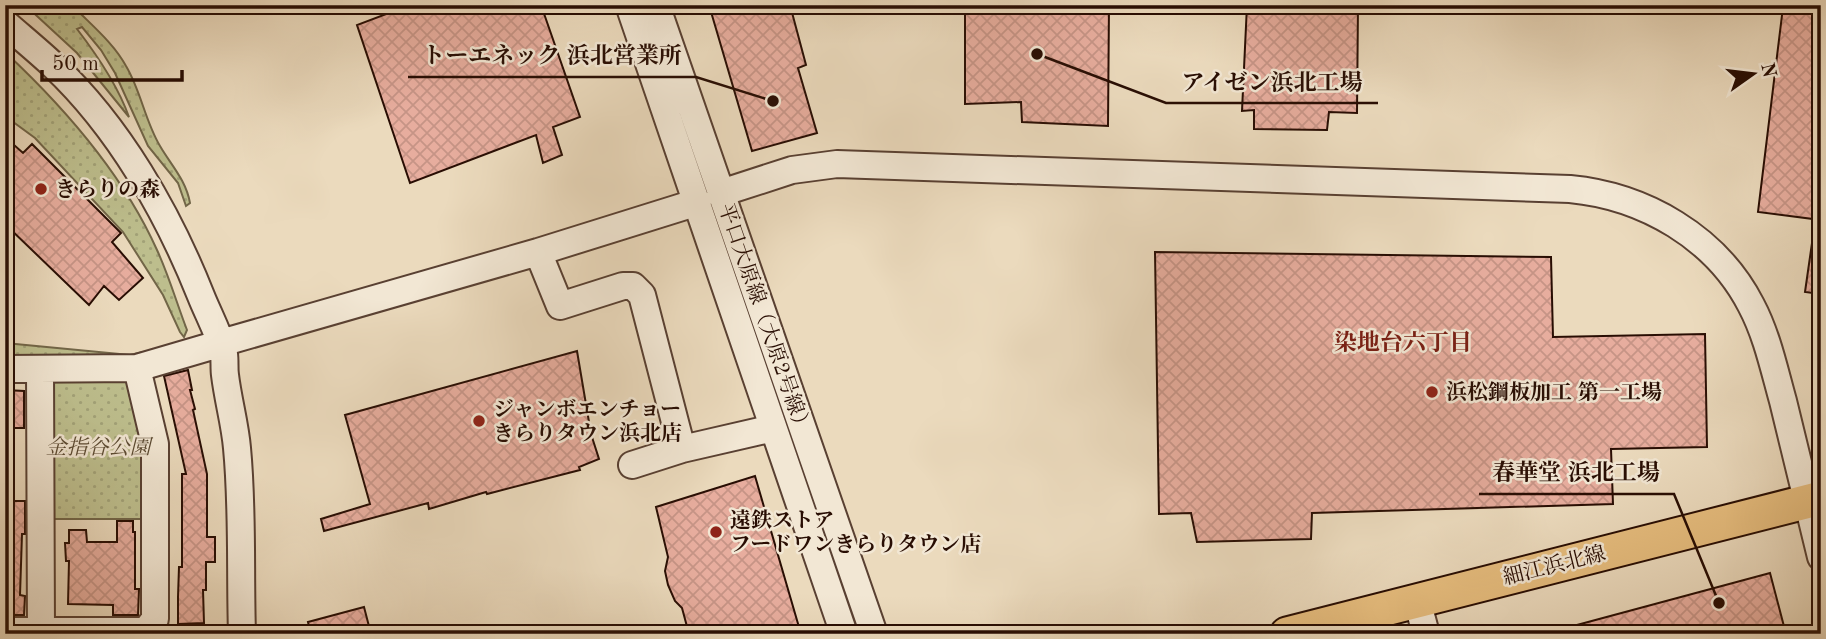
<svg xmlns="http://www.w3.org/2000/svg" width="1826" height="639" font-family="'Old Standard TT','Noto Serif JP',serif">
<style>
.grass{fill:url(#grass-dots);stroke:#726648;stroke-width:2}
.building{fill:url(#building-cross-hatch);stroke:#280d03;stroke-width:2}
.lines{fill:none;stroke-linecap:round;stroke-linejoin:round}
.minor-casing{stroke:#594032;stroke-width:30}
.major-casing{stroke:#280d03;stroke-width:37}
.minor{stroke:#f2e7d4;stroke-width:26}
.major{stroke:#e6bd7e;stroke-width:33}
.poi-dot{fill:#8f2418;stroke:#f2e7d4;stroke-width:2.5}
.labels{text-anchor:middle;stroke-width:5;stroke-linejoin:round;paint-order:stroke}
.poi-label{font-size:21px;font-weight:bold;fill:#280d03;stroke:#f2e7d4;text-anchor:start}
.street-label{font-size:21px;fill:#280d03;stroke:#f2e7d4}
.park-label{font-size:21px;font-style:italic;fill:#5c4b33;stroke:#f2e7d4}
.neighbourhood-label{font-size:23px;font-weight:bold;fill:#7a1f14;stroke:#f2e7d4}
.leader{fill:none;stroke:#280d03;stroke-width:2.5}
.callout-dot{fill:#280d03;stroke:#f2e7d4;stroke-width:2.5}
.callout-label{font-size:23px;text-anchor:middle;font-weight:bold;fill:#280d03;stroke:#f2e7d4;stroke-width:5;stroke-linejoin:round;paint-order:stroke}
</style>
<defs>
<pattern id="grass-dots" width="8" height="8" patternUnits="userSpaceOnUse" patternTransform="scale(1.75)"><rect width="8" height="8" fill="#bdbe8d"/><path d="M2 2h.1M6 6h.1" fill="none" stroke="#a2a278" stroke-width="1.8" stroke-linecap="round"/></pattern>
<pattern id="building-cross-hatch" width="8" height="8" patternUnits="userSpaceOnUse" patternTransform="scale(1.75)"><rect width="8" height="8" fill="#e7ad9e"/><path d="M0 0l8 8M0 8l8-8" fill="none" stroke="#c69486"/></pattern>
</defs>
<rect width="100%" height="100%" fill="#ebdabd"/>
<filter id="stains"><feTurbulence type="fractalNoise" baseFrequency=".00286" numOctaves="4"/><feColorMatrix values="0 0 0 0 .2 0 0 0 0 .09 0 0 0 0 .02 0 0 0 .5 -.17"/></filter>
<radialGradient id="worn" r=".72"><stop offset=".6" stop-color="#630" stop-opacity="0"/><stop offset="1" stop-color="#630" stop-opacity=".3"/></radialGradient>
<!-- grass -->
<path class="grass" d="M25,5H72C90,24 113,42 126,66C141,91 145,121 160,146C171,165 186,180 190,203L186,206L178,183L148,146L115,73L101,50L82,27L77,29C97,55 118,86 129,117L77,53Z
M5,52C65,108 123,174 157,250C169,276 177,304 187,330L184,337L180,332L163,295L123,232L35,138L5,116Z
M5,343L130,355L143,352L144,354L131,358H5Z
M62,375H117L130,385L145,443L146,519H51L50,387Z"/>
<!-- building -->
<path class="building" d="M410,5H541L580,117L553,127L562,155L543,163L536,135L410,183L357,25Z
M709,5H790L806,65L798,68L817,133L752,151Z
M965,5H1109L1108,126L1022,122L1021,102L965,104Z
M1247,5H1358L1357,113L1329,112L1327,130L1254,129V110L1242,111Z
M1783,7L1821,12V220L1758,212Z
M5,137L23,153L32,144L121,233L112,242L143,278L119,300L104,286L89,305L5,224Z
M1812,243L1821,244V294L1805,292Z
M1155,252L1551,257L1553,337L1705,334L1707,447L1611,449L1613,504L1312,513L1311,539L1197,542L1191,513L1159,514Z
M577,351L591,434L599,459L579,467L580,470L487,494L486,492L429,509L428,503L324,531L321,519L370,504L345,415Z
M188,370L192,390H190L195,409L193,410L207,474V537H215V562H206V590H203L204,623L178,624V597L179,567H182V474H186L164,376Z
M5,390L24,391V428H5Z
M755,476L801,634H689L682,608L675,601L668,585L665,571L668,557L656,507Z
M5,501H25V534H22L20,595L25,596L24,615H5Z
M117,521H133V532H135V589H139L138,615H113V605L68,604L69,561H66L65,543H69V530H86L87,542H117Z
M1770,573L1786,634H1563L1562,629Z
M364,607L371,634H311L308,622Z"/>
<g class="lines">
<defs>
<path id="minor" d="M629,5L844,634
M656,5L874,634
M5,23C21,37 38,51 53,65C119,127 168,213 201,296C209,316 219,333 224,354C225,361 224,368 225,375C228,400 235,424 237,448C243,510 240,572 242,634
M721,193L792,170L837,164L1570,189C1644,196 1716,237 1751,305C1767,335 1774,369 1783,401C1796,453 1808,505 1821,557
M538,252L560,306L623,286H633L642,295L682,449
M221,343L538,252L698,202
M137,368L212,346
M5,369L137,368L155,444V619L148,628L141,631H5
M40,369L41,631
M632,465L682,449L773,428
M1417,600L1426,634"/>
<path id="major" d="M1287,634L1821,498"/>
</defs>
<!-- minor casing -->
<use href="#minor" class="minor-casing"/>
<!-- major casing -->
<use href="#major" class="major-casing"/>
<!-- minor -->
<use href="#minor" class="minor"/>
<!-- major -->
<use href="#major" class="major"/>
</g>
<!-- markers -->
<g class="poi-dot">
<circle cx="41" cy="189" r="7"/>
<circle cx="1432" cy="392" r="7"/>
<circle cx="479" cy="421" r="7"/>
<circle cx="716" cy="532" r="7"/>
</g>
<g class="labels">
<!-- poi labels -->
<g class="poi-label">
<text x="55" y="196">きらりの森</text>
<text x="1446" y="399">浜松鋼板加工 第一工場</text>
<text x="493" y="416">ジャンボエンチョー<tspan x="493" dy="24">きらりタウン浜北店</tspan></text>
<text x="730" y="527">遠鉄ストア<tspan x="730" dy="24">フードワンきらりタウン店</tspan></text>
</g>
<!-- street labels -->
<g class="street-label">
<text transform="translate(765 319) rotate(71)" y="7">平口大原線（大原2号線）</text>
<text transform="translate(1554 565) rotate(-14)" y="7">細江浜北線</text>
</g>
<!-- park labels -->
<g class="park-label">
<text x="98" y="454">金指谷公園</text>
</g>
<!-- neighbourhood labels -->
<g class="neighbourhood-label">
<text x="1403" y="350">染地台六丁目</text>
</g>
</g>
<!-- callouts -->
<path class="leader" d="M773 101L696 77H408M1037 54L1166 103H1378M1719 603L1674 494H1479"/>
<g class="callout-dot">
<circle cx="773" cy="101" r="7"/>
<circle cx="1037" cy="54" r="7"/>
<circle cx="1719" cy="603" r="7"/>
</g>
<g class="callout-label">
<text x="552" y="63">トーエネック 浜北営業所</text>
<text x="1272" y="90">アイゼン浜北工場</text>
<text x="1576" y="480">春華堂 浜北工場</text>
</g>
<!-- margin -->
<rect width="1826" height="639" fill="none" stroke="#ebdabd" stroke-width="28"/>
<rect x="7" y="7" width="1812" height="625" fill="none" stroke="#280d03" stroke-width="3.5"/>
<rect x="14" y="14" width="1798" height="611" fill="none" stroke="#280d03" stroke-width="2"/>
<!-- north arrow -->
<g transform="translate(1753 74) rotate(76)" stroke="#f2e7d4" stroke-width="5" paint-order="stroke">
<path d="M0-5L12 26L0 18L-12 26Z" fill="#280d03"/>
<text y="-10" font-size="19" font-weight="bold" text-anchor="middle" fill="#280d03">N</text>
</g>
<!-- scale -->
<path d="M42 70v10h140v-10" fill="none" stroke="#280d03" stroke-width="3.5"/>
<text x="52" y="70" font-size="21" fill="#280d03" stroke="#f2e7d4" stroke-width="5" paint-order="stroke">50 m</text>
<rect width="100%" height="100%" filter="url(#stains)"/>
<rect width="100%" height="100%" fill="url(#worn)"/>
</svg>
